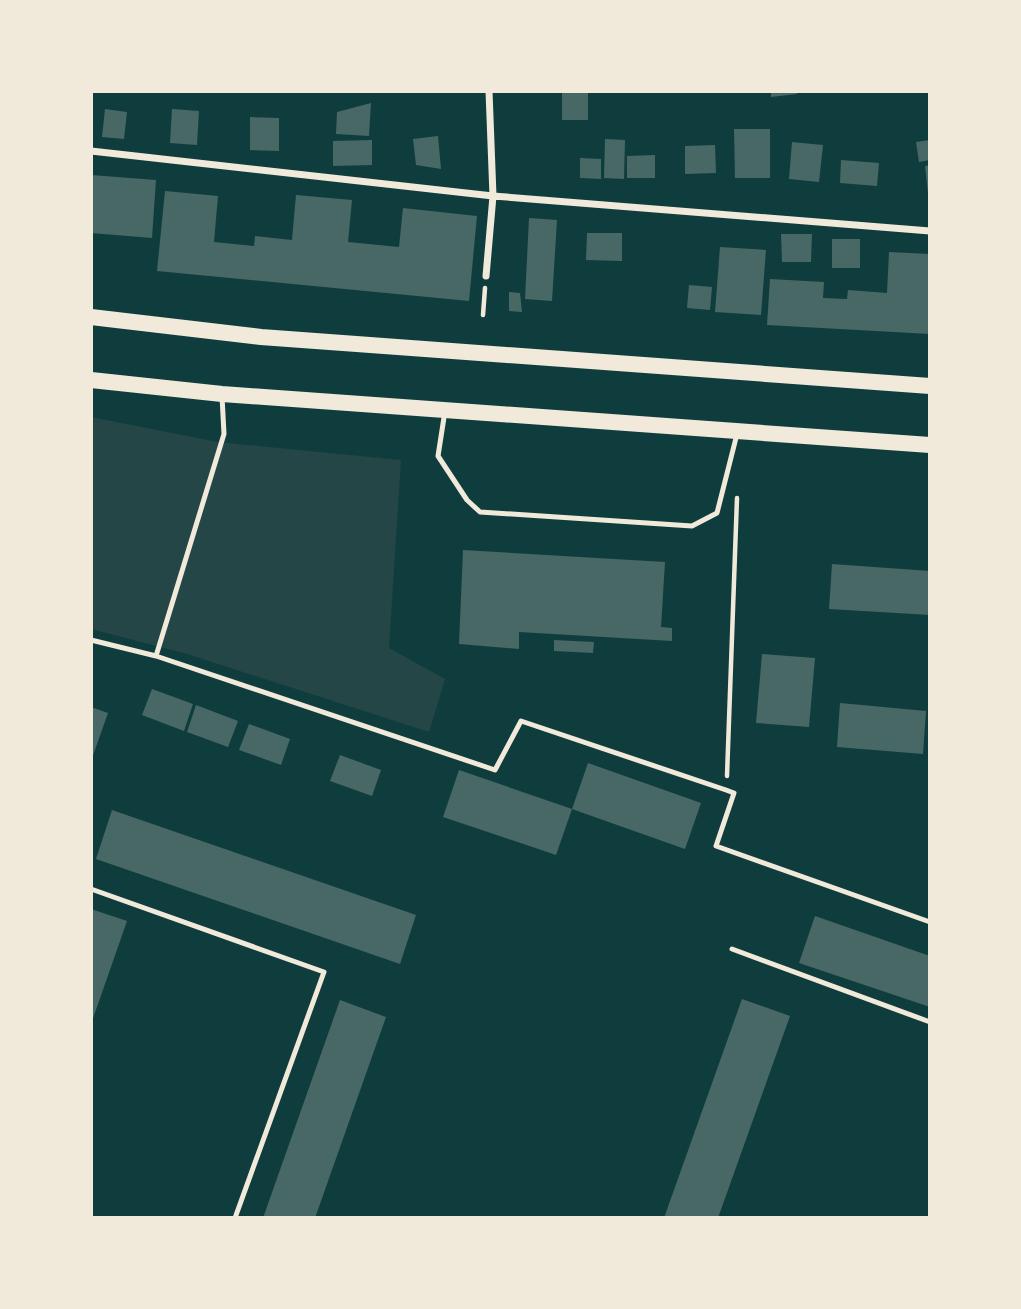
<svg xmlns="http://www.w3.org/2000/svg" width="1021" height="1309" font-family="'Open Sans',sans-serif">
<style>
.green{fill:#244646}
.building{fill:#486865}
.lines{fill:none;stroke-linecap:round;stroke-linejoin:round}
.path{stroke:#f1e9da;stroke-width:4.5}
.service{stroke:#f1e9da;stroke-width:5}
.minor{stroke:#f1e9da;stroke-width:7}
.primary{stroke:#f1e9da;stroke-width:16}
</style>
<rect width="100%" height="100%" fill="#0f3d3e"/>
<!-- green -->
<path class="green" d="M91,417L218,442L401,460L389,648L445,679L429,732L187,654L91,629Z"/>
<!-- building -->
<path class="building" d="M562,91H588V120H562Z
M771,91H796L797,94L771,97Z
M371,103L369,136L336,134L337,112Z
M105,109L127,112L124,139L102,137Z
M172,109L199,111L197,145L170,143Z
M250,117L279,118V151L250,150Z
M734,129H770V178H735Z
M438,136L441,169L416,165L413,139Z
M605,139L625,140L624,179L604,178Z
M372,140V165L333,166V141Z
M930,140V160L919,162L916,142Z
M792,142L823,145L819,182L789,179Z
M715,145L716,173L685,174V146Z
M655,155V178H627V156Z
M580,158L601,159V179L580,178Z
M841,160L879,163L877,186L840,183Z
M930,165V193H928L925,166Z
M91,175L156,180L152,238L91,233Z
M165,191L218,196L214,242L254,246L255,236L292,240L296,195L352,200L348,242L399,247L403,208L477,216L469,301L157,271Z
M529,218L557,220L552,301L525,299Z
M587,233H622V261L586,260Z
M781,234H812L811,262H782Z
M832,239H860V268H832Z
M720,247L766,250L761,315L715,312Z
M889,252L930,254V334L767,325L770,279L824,282L823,298L847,299L848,290L887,293Z
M689,285L712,287L710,310L687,308Z
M509,292L520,293L522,312L509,311Z
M463,550L665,562L661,627L672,628V641L519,632V649L459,644Z
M832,564L930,571V615L829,609Z
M554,640L594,642L593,653L554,651Z
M762,654L815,658L809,727L756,723Z
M152,689L193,704L184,731L142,715Z
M840,703L926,711L923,754L837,747Z
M196,705L238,721L228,747L187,732Z
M91,707L108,713L91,761Z
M249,724L290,739L281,765L239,750Z
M340,755L381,770L372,796L330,781Z
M588,763L701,803L685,849L572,809Z
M459,770L572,809L556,855L443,817Z
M112,810L416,915L400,964L96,859Z
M91,909L127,921L91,1024Z
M815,916L930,956V1007L799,963Z
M742,999L790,1016L718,1218H664Z
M340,1000L386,1017L315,1218H263Z"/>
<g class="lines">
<!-- path -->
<path class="path" d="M483,315L485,288
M727,776L737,498"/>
<!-- service -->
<path class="service" d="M222,396L224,434L156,656L495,770L521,721L726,790L734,793L716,846L930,922
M445,411L438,456L467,500L480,512L692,526L717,513L737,434
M91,640L156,656
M91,889L324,972L235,1218
M732,949L930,1022"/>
<!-- minor -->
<path class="minor" d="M91,151L493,196L930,231
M486,276L493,196L489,91"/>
<!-- primary -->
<path class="primary" d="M91,317L261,337L930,386
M91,380L222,394L930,445"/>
</g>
<!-- border -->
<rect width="1021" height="1309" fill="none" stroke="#f1e9da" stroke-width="186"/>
</svg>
